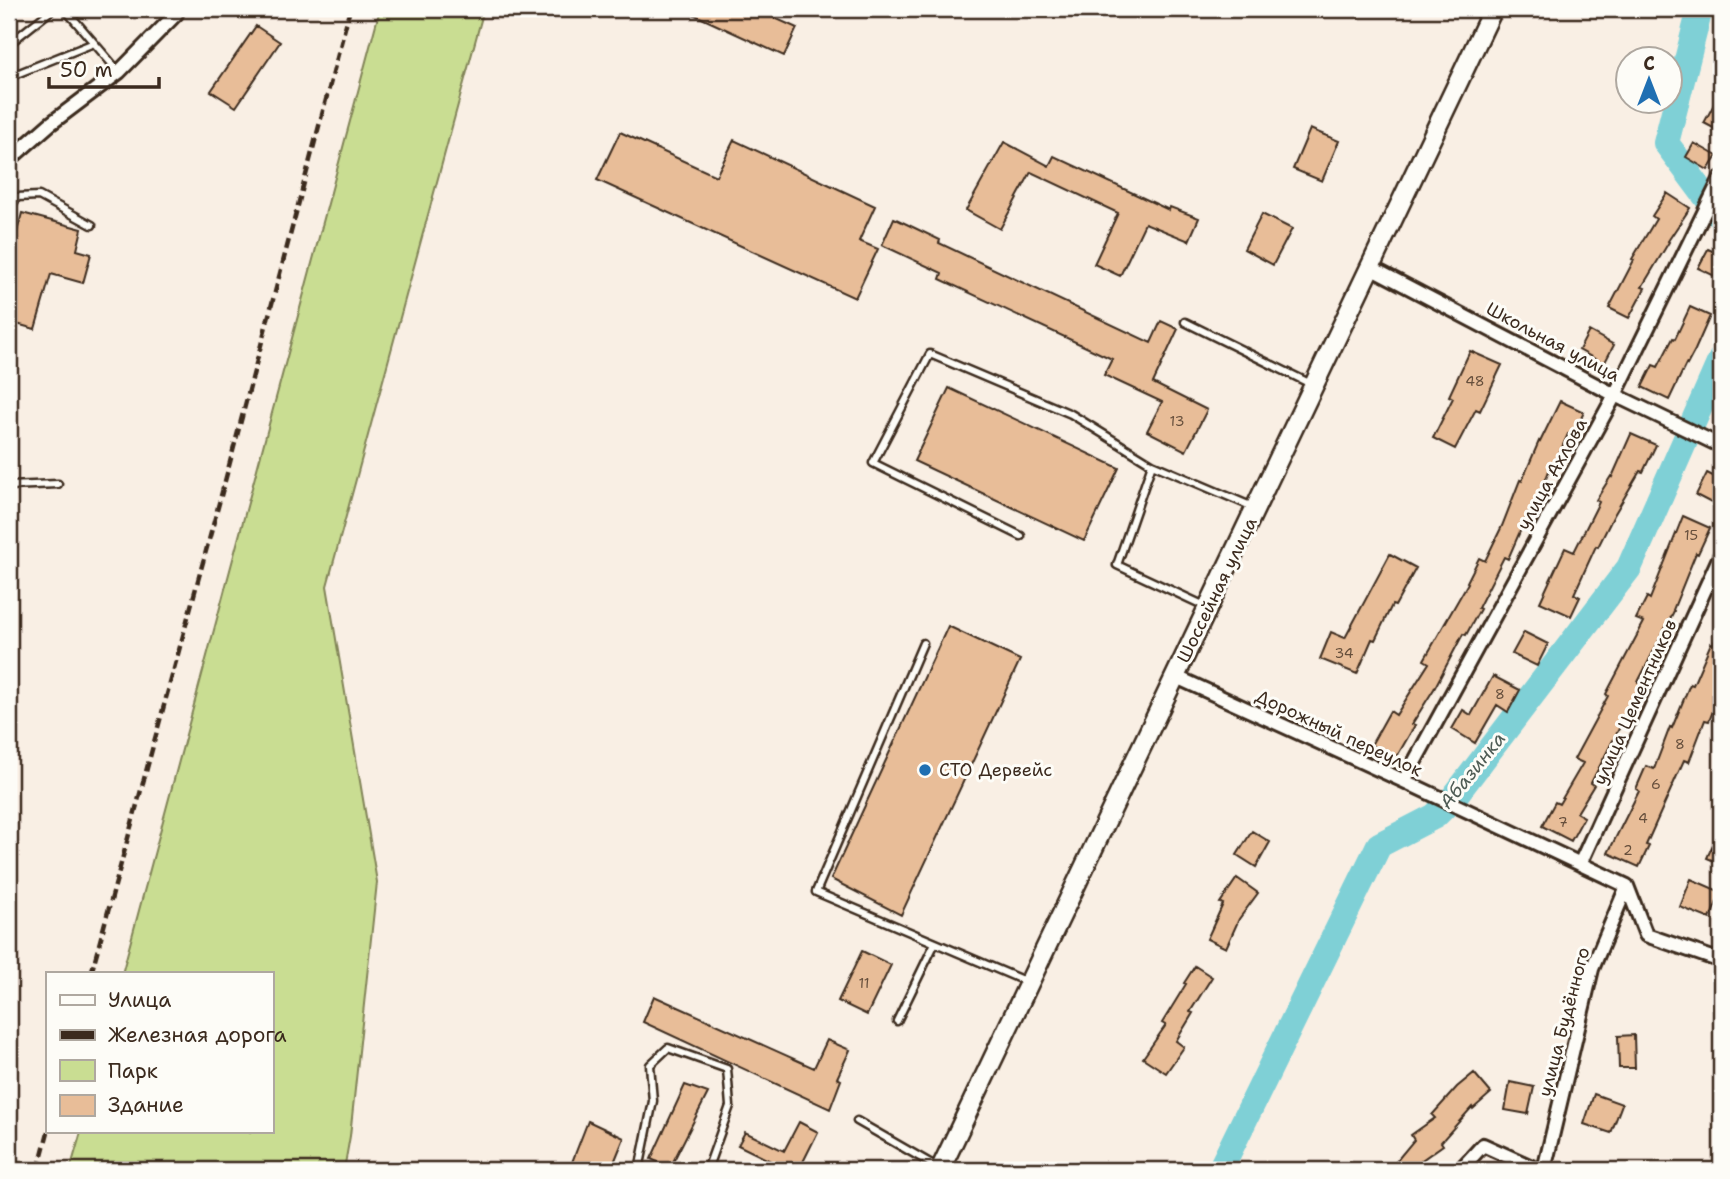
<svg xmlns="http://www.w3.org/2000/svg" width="1730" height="1179" font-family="'Shantell Sans',sans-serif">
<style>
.green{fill:#c9dd92;stroke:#828458;stroke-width:2}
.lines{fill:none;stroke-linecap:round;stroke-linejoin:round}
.river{stroke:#7fd0d6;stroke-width:26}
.building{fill:#e8bd98;stroke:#3b2a1e;stroke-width:2}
.service-casing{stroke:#3b2a1e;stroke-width:11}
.minor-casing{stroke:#3b2a1e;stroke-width:18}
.secondary-casing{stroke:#3b2a1e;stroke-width:23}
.service{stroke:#fdfcf7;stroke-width:6}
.minor{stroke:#fdfcf7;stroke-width:12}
.secondary{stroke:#fdfcf7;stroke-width:18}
.rail{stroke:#3b2a1e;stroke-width:4.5;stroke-dasharray:10 5;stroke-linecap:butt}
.poi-dot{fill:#1f6fb2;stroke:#fdfcf7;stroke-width:2.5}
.labels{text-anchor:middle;stroke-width:6;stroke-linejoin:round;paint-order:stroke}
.number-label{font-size:14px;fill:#664f3c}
.street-label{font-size:18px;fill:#3b2a1e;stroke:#fdfcf7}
.poi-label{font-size:18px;fill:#3b2a1e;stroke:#fdfcf7;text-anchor:start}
.water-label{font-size:19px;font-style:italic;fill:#4f5c55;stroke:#fdfcf7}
</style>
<rect width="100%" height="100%" fill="#f9efe4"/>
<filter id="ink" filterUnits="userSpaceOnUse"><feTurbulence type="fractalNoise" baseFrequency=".0143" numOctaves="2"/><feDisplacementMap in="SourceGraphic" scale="14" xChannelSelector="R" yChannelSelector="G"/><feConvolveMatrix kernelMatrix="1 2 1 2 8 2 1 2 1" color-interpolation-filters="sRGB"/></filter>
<g filter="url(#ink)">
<!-- green -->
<path class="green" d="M380,9H484L327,586L377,882L350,1136L344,1170H70L81,1132H271V974H122Z"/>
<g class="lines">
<!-- river -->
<path class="river" d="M1700,9L1666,143L1721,217
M1220,1170L1379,845L1435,816L1454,797L1629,568L1721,359"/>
</g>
<!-- building -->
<path class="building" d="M682,9H755L797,28L784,56Z
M256,26L280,42L236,107L211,91Z
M1721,91V132L1704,123Z
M1310,129L1339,141L1322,181L1293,169Z
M620,132L716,176L734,140L875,206L859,241L878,249L855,298L597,180Z
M1004,142L1049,166L1054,156L1169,210L1170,207L1199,218L1189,241L1145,223L1120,276L1094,264L1118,213L1031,172L1000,229L966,210Z
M1694,143L1717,156L1708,170L1686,157Z
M1667,193L1690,208L1668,241L1669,242L1642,287L1645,288L1629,318L1609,308L1634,260L1632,259L1656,219L1652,216Z
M22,213L82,229L77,250L91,254L83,283L51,274L35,329L9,322V262Z
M1262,214L1292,229L1273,265L1244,249Z
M894,218L940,240L939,243L1151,343L1161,321L1178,329L1153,383L1207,410L1186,451L1147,431L1162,402L1104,375L1112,359L940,279L942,273L882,245Z
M1708,249L1721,255V279L1698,268Z
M1690,307L1710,316L1695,350L1687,365L1686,364L1669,400L1642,387L1653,365L1658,367L1673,338L1675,339Z
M1589,331L1614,345L1604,364L1579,350Z
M1470,351L1502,365L1480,411L1476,409L1455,449L1433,438L1453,398L1449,396Z
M949,388L1119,468L1084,541L914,461Z
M1560,401L1584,412L1573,436L1568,434L1551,472L1549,471L1532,515L1528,513L1508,559L1504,557L1478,608L1480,609L1466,635L1463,634L1434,689L1412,724L1415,725L1396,758L1371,745L1390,711L1396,715L1429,663L1424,660L1468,583L1467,582L1479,558L1485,561L1502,526L1520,480L1522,481L1539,441L1540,442Z
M1631,434L1656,445L1643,472L1640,471L1614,515L1598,547L1596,546L1574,594L1580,597L1571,616L1540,602L1565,548L1574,552L1599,502L1596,500L1611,476L1612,477Z
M1707,473L1721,480V508L1696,495Z
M1683,516L1710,528L1698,554L1696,553L1673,610L1674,611L1638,682L1642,684L1591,783L1594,785L1577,813L1584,817L1571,841L1542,826L1555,802L1559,804L1583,763L1574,759L1608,696L1606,694L1644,622L1636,619L1647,597L1650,599Z
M1390,554L1416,568L1395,606L1392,605L1375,640L1372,639L1357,674L1320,659L1331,632L1345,638Z
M948,626L1020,660L901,915L831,879Z
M1721,628V691L1709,721L1705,720L1689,762L1684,760L1646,845L1649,846L1639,867L1608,853L1639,791L1636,789L1646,766L1654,769L1670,727L1672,728L1690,684L1693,685L1711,643L1713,644Z
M1524,632L1548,644L1537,666L1512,654Z
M1493,676L1520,690L1508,712L1497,705L1475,743L1452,729L1463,710L1471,715Z
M1721,826V864L1707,858Z
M1252,831L1270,842L1256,867L1237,855Z
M1237,878L1258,893L1239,919L1226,948L1207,939L1223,904L1220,903Z
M1691,879L1721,892L1710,919L1680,907Z
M862,951L891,965L867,1015L838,1001Z
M1195,966L1212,977L1190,1012L1193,1013L1176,1041L1184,1047L1166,1073L1143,1058L1166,1025L1162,1023L1186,984L1184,983Z
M654,996L814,1068L827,1040L850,1050L837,1078L841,1080L830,1109L643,1022Z
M1634,1035L1635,1068H1619L1618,1036Z
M1474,1073L1491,1093L1473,1109L1472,1107L1441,1142L1443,1145L1422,1160L1426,1164L1421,1170H1389L1414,1140L1411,1135L1435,1118L1432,1115L1457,1087Z
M1510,1082L1534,1087L1528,1114L1505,1110Z
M685,1085L708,1093L670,1168L651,1159Z
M1594,1094L1622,1104L1611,1133L1584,1124Z
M588,1121L624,1138L611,1170H569Z
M799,1122L818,1132L799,1170H789L738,1145L745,1132L784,1151Z"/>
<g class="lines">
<defs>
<path id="service" d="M65,9L119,72
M9,44L53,9
M9,77L94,43
M9,210L17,197L39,196L92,225
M1185,322L1313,385
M1152,464L1253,507
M9,486L58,484
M1021,536L873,463L930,354L1071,414L1152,464L1117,565L1207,607
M923,643L816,892L1027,982
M897,1021L935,943
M857,1121L937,1167
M639,1170L653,1101L650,1065L668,1048L727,1069L730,1106L707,1170"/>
<path id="minor" d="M9,160L50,124L119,72L176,14L178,9
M1370,267L1615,395L1721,446
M1183,680L1404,781L1627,886L1646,935L1721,961
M1404,781L1615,395L1721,178
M1580,864L1721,554
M1460,1170L1483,1145L1538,1170
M1544,1170L1592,969L1627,886"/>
<path id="secondary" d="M940,1170L1493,9"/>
</defs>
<!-- service casing -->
<use href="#service" class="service-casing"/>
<!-- minor casing -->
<use href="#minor" class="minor-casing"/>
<!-- secondary casing -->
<use href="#secondary" class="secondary-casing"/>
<!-- service -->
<use href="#service" class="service"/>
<!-- minor -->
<use href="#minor" class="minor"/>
<!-- secondary -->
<use href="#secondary" class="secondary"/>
<!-- rail -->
<path class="rail" d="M91,974L225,481L350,9
M38,1170L48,1132"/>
</g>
</g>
<!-- markers -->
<circle class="poi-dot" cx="925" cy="770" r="7"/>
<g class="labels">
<!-- number labels -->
<g class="number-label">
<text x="1475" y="386">48</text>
<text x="1177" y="426">13</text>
<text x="1691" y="540">15</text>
<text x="1344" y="658">34</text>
<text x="1500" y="699">8</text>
<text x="1680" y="749">8</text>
<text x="1656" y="789">6</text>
<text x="1643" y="823">4</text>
<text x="1563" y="827">7</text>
<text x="1628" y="855">2</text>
<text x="864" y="988">11</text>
</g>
<!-- street labels -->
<g class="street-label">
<text transform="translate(1553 342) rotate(28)" y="6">Школьная улица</text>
<text transform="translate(1552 474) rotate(-61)" y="6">улица Ахлова</text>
<text transform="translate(1217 590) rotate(-64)" y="6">Шоссейная улица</text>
<text transform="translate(1635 702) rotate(-66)" y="6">улица Цементников</text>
<text transform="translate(1339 733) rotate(25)" y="6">Дорожный переулок</text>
<text transform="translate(1564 1022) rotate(-75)" y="6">улица Будённого</text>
</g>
<!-- poi labels -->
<g class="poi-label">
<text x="939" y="776">СТО Дервейс</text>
</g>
<!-- water labels -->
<g class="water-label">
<text transform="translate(1472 770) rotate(-51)" y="7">Абазинка</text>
</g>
</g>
<!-- margin -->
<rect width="1730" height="1179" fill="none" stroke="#fdfcf7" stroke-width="35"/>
<rect x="18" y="18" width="1695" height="1144" fill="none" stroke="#3b2a1e" stroke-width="2.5" filter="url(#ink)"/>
<!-- legend -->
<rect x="46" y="972" width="228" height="161" fill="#fdfcf7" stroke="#afa8a0" stroke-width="2"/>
<rect x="60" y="995" width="35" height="10" fill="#fdfcf7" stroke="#afa8a0" stroke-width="2"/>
<text x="108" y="1007" font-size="21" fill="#3b2a1e">Улица</text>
<rect x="60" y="1030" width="35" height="10" fill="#3b2a1e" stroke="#afa8a0" stroke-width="2"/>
<text x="108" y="1042" font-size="21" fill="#3b2a1e">Железная дорога</text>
<rect x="60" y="1060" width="35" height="21" fill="#c9dd92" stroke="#afa8a0" stroke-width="2"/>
<text x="108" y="1078" font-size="21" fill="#3b2a1e">Парк</text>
<rect x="60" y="1095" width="35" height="21" fill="#e8bd98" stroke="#afa8a0" stroke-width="2"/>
<text x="108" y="1112" font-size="21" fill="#3b2a1e">Здание</text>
<!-- north arrow -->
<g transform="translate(1649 80)"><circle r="33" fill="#fdfcf7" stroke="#afa8a0" stroke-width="2"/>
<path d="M0-5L12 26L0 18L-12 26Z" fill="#1f6fb2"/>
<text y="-10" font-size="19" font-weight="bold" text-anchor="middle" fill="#3b2a1e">С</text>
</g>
<!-- scale -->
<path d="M49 77v10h110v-10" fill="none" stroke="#3b2a1e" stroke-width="3.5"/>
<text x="60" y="77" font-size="21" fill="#3b2a1e" stroke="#fdfcf7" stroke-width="5" paint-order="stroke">50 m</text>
</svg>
